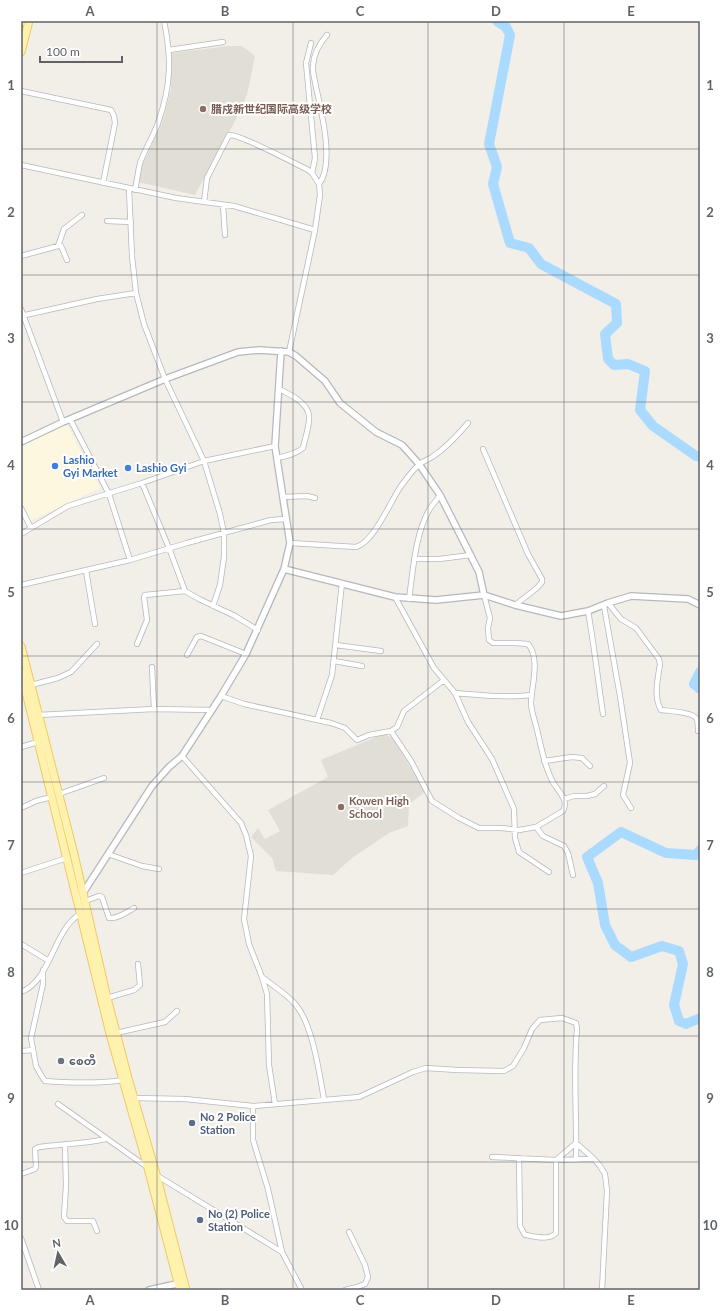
<svg xmlns="http://www.w3.org/2000/svg" width="721" height="1311" font-family="Lato,'Noto Sans SC','Noto Sans Myanmar',sans-serif">
<style>
.commercial{fill:#fef7e0}
.education{fill:#e1ded6}
.lines{fill:none;stroke-linecap:round;stroke-linejoin:round}
.river{stroke:#aadaff;stroke-width:10}
.minor-casing{stroke:#b5b8bc;stroke-width:6}
.tertiary-casing{stroke:#b5b8bc;stroke-width:8}
.primary-casing{stroke:#f2c960;stroke-width:9}
.minor{stroke:#fff;stroke-width:4.5}
.tertiary{stroke:#fff;stroke-width:5.5}
.primary{stroke:#fff2af;stroke-width:7}
.grid{fill:none;stroke:#5f6368;stroke-width:1;stroke-opacity:0.55}
.education-dot{fill:#8d6e63;stroke:#fff;stroke-width:1.5}
.shop-dot{fill:#3f7fe0;stroke:#fff;stroke-width:1.5}
.worship-dot{fill:#6b7280;stroke:#fff;stroke-width:1.5}
.service-dot{fill:#5c6f8a;stroke:#fff;stroke-width:1.5}
.labels{text-anchor:middle;stroke-width:4;stroke-linejoin:round;paint-order:stroke}
.education-label{font-size:11px;font-weight:bold;fill:#785e54;stroke:#fff;text-anchor:start}
.shop-label{font-size:11px;font-weight:bold;fill:#366cbe;stroke:#fff;text-anchor:start}
.worship-label{font-size:11px;font-weight:bold;fill:#5b616d;stroke:#fff;text-anchor:start}
.service-label{font-size:11px;font-weight:bold;fill:#4e5e75;stroke:#fff;text-anchor:start}
.neatline{fill:none;stroke:#5f6368;stroke-width:1.5}
.grid-label{font-size:13px;text-anchor:middle;font-weight:bold;fill:#5f6368}
</style>
<rect width="100%" height="100%" fill="#f1efe8"/>
<!-- commercial -->
<path class="commercial" d="M67,425L100,488L30,521L21,503V445Z"/>
<!-- education -->
<path class="education" d="M229,46H242L255,56L247,95L234,123L195,195L138,182L142,166L162,123L171,90L172,53Z
M383,734L391,737L396,743L425,792L409,804L408,826L389,833L352,858L333,875L276,871L272,858L251,837L258,828L265,839L280,831L268,810L328,777L321,760Z"/>
<g class="lines">
<!-- river -->
<path class="river" d="M497,21L506,27L510,35L489,144L497,167L493,184L510,243L529,248L541,264L616,304L617,323L605,334L608,359L614,365L628,364L645,371L640,410L653,426L696,456L700,457
M700,672L694,684L700,689
M700,850L696,855L666,853L621,832L587,857L598,883L605,925L615,945L631,957L662,946L679,951L683,964L674,1005L679,1021L686,1024L700,1018"/>
<defs>
<path id="minor" d="M311,43L306,63L315,158L312,173
M169,50L223,42
M21,91L111,110L114,116L115,123L103,183
M21,165L176,198L234,206L315,230
M319,184C335,164 321,110 316,87C315,80 312,72 313,65C314,53 319,44 327,35
M129,189L132,256L136,293L144,324L165,379L204,461L220,514L224,533V557L220,585L213,606
M135,190C137,181 138,171 140,163C145,149 153,137 158,123C171,86 172,59 164,21
M204,202L207,178L229,135C240,134 294,163 308,170L312,173L319,184L320,195L315,230L289,352
M223,205L225,235
M107,221L131,222
M58,246L64,229L82,215
M21,256L58,246H61L67,260
M21,309L63,422
M21,316L97,299L136,293
M70,419L109,494L130,560
M483,449L528,554L542,579V582L537,588L515,605
M277,458C286,456 296,454 303,448C305,438 310,425 309,416C308,402 289,394 279,389
M142,483L169,548L185,591L199,599L235,616L258,630
M283,497L307,496L315,498
M21,508L31,528
M21,534L68,506L142,483L204,461L275,446
M290,543L356,547C374,542 390,502 401,486C406,480 412,470 419,465C422,461 428,460 432,457C446,448 457,436 468,423
M414,559H439L471,555
M86,571L95,624
M21,585L130,560L187,543L271,520L286,519
M395,597L434,668L455,693L468,722L492,759L514,809L515,838L519,852L549,872
M409,599C413,571 415,535 429,510C432,505 437,500 440,495
M608,603L621,619L636,628L659,659L660,664C658,679 653,696 661,710C668,711 692,712 696,718C698,720 698,727 698,731
M604,606L620,696L630,763L623,795L631,808
M588,611C594,645 598,680 603,714
M137,644L147,620L144,597L145,595L185,591
M336,645L381,651
M187,655L197,637L201,636L246,654
M334,661L362,666
M152,667L154,709
M444,680L404,711L397,727L391,731L411,761L432,801L459,818L479,828H502L519,830L536,827L563,811C569,800 559,792 554,784C545,769 542,750 538,734C536,724 532,714 531,704C531,687 541,659 528,644L515,643H493L489,640L488,628L490,618L484,595
M31,685L58,678L71,672L97,644
M455,693C481,695 506,698 531,695
M221,696L244,704L331,723L345,728L357,740L369,735L391,731
M38,715L154,709L211,710
M317,720L332,675L342,583
M21,747L38,742
M182,756L241,823L246,835L251,856L244,919L249,944L262,977L267,994L269,1065L275,1104
M544,761L572,757L582,758L590,766
M59,794L104,778
M564,799L574,796H587L595,794L604,786
M21,808L36,801L52,797
M536,827L543,836L564,846L568,853L573,875
M108,854L142,866L159,869
M21,873L67,858
M85,901L99,896L102,897L109,918C118,919 127,912 134,908
M21,944L49,961
M43,970V984L31,1038L36,1066L41,1075L45,1081C71,1083 97,1084 123,1080
M262,977C273,986 287,994 296,1005C313,1026 319,1072 324,1099
M21,992C51,981 53,930 80,914
M107,998L134,990L140,985L138,964
M116,1033L165,1022L177,1011
M21,1051L33,1050
M133,1098L185,1099L253,1106L359,1097L413,1072L426,1068L457,1070L504,1071L513,1066L524,1048L532,1029L540,1020L562,1018L576,1023L577,1029C573,1073 577,1116 576,1160
M58,1104L147,1167
M253,1106V1140L268,1189L282,1252L302,1290
M65,1144L66,1186L64,1217L67,1221H93L97,1231
M492,1157L556,1160L594,1159L600,1166L605,1174L607,1191L602,1290
M519,1158L520,1226L525,1235C534,1236 549,1241 556,1233V1160L576,1143L594,1159
M21,1174L35,1169L36,1166L35,1149L39,1147C62,1144 84,1144 106,1139
M156,1175L282,1252
M21,1238L39,1290
M345,1290L357,1287L365,1284L368,1277L365,1265L349,1232"/>
<path id="tertiary" d="M21,442L63,422L165,379L238,352L259,350L289,352L296,356L325,381L340,403L376,432L402,445L419,464L440,495L479,572L484,595
M284,569L395,597L436,600L484,595L515,605L561,616L588,611L608,603L631,596L688,599L700,605
M83,893L152,786L169,767L182,756L221,696L246,654L284,569L290,543L275,446L281,351
M149,1290L181,1283"/>
<path id="primary" d="M21,22V21
M21,52L29,21
M21,646L74,854L107,998L128,1078L156,1174L186,1290
M21,672L110,1034L148,1168L180,1290"/>
</defs>
<!-- minor casing -->
<use href="#minor" class="minor-casing"/>
<!-- tertiary casing -->
<use href="#tertiary" class="tertiary-casing"/>
<!-- primary casing -->
<use href="#primary" class="primary-casing"/>
<!-- minor -->
<use href="#minor" class="minor"/>
<!-- tertiary -->
<use href="#tertiary" class="tertiary"/>
<!-- primary -->
<use href="#primary" class="primary"/>
</g>
<!-- grid -->
<path class="grid" d="M157,21V1290M293,21V1290M428,21V1290M564,21V1290M21,149H700M21,275H700M21,402H700M21,529H700M21,656H700M21,782H700M21,909H700M21,1036H700M21,1162H700"/>
<!-- markers -->
<g class="education-dot">
<circle cx="203" cy="109" r="4"/>
<circle cx="341" cy="807" r="4"/>
</g>
<g class="shop-dot">
<circle cx="55" cy="466" r="4"/>
<circle cx="128" cy="468" r="4"/>
</g>
<circle class="worship-dot" cx="61" cy="1061" r="4"/>
<g class="service-dot">
<circle cx="192" cy="1123" r="4"/>
<circle cx="200" cy="1220" r="4"/>
</g>
<g class="labels">
<!-- education labels -->
<g class="education-label">
<text x="211" y="113">腊戍新世纪国际高级学校</text>
<text x="349" y="805">Kowen High<tspan x="349" dy="13">School</tspan></text>
</g>
<!-- shop labels -->
<g class="shop-label">
<text x="63" y="464">Lashio<tspan x="63" dy="13">Gyi Market</tspan></text>
<text x="136" y="472">Lashio Gyi</text>
</g>
<!-- worship labels -->
<g class="worship-label">
<text x="69" y="1065">စေတီ</text>
</g>
<!-- service labels -->
<g class="service-label">
<text x="200" y="1121">No 2 Police<tspan x="200" dy="13">Station</tspan></text>
<text x="208" y="1218">No (2) Police<tspan x="208" dy="13">Station</tspan></text>
</g>
</g>
<!-- border -->
<rect width="721" height="1311" fill="none" stroke="#ffffff" stroke-width="44"/>
<!-- north arrow -->
<g transform="translate(58 1253) rotate(351)" stroke="#ffffff" stroke-width="3" paint-order="stroke">
<path d="M0-3L7 15L0 10L-7 15Z" fill="#5f6368"/>
<text y="-6" font-size="11" font-weight="bold" text-anchor="middle" fill="#5f6368">N</text>
</g>
<!-- scale -->
<path d="M40 56v6h82v-6" fill="none" stroke="#5f6368" stroke-width="2"/>
<text x="46" y="56" font-size="12" fill="#5f6368" stroke="#ffffff" stroke-width="3" paint-order="stroke">100 m</text>
<rect x="22" y="22" width="677" height="1267" class="neatline"/>
<g class="grid-label">
<text x="90" y="16">A</text>
<text x="225" y="16">B</text>
<text x="360" y="16">C</text>
<text x="496" y="16">D</text>
<text x="631" y="16">E</text>
<text x="11" y="90">1</text>
<text x="710" y="90">1</text>
<text x="11" y="217">2</text>
<text x="710" y="217">2</text>
<text x="11" y="343">3</text>
<text x="710" y="343">3</text>
<text x="11" y="470">4</text>
<text x="710" y="470">4</text>
<text x="11" y="597">5</text>
<text x="710" y="597">5</text>
<text x="11" y="723">6</text>
<text x="710" y="723">6</text>
<text x="11" y="850">7</text>
<text x="710" y="850">7</text>
<text x="11" y="977">8</text>
<text x="710" y="977">8</text>
<text x="11" y="1103">9</text>
<text x="710" y="1103">9</text>
<text x="11" y="1230">10</text>
<text x="710" y="1230">10</text>
<text x="90" y="1305">A</text>
<text x="225" y="1305">B</text>
<text x="360" y="1305">C</text>
<text x="496" y="1305">D</text>
<text x="631" y="1305">E</text>
</g>
</svg>
